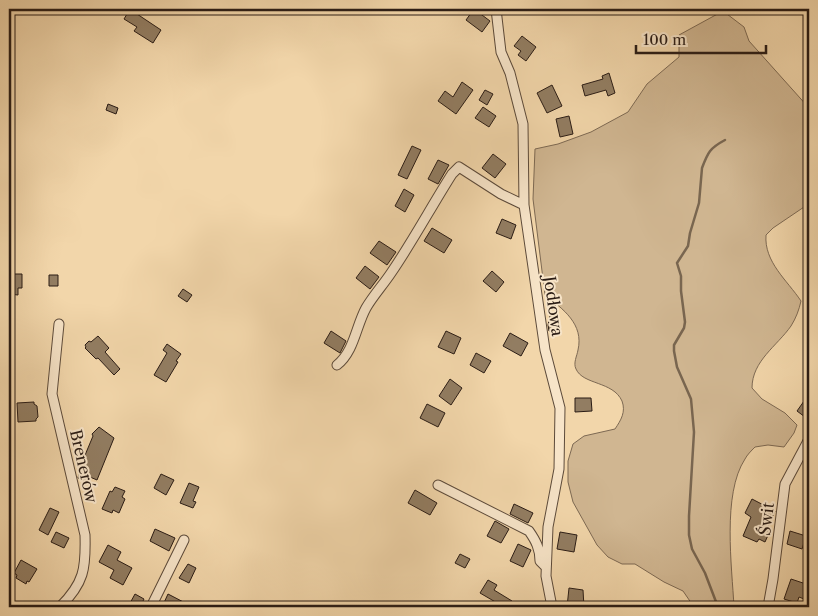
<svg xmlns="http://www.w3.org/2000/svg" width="818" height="616" font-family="'Libre Caslon Text',serif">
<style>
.green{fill:#d0b691;stroke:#7d6953}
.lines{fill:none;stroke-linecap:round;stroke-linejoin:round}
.stream{stroke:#796650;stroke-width:2.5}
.building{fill:#927d62;stroke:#2a1c15}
.minor-casing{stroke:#5c4a3a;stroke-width:11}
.minor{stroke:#f7e4c8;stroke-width:9}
.labels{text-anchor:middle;stroke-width:4;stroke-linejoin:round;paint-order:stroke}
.street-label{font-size:16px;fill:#2a1c15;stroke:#f7e4c8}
</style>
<rect width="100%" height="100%" fill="#f2d6aa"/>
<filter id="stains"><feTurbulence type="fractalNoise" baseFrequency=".004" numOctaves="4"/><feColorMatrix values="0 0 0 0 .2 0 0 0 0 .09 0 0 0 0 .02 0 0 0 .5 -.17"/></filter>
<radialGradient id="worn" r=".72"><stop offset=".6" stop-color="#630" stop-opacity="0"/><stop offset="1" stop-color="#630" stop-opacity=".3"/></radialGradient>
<!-- green -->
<path class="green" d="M723,11L744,27L749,41L809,108V199L807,205L773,228L766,235C764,262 787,280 801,301C799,310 796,318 791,326C777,346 752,361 752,388L762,399L785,413L797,425L794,433L784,447L768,445L755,447C751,451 747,455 745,459C722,494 732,567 734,607H694L683,591L664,582L635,564H622L608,557L597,545L573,502L568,482V461L573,444L584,436L615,429C621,420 626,412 622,401C613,381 583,385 576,369C573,363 577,356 578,350C584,324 563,309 545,295L533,199L535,149L558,144L591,132L628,112L647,84L679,57V35Z"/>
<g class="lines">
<!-- stream -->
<path class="stream" d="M718,607L705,573L692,549L689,535V516L694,432L691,399L677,367L674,351V345L684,328L685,322L681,291V276L677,263L688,246L690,233L699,203L702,168C708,152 710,148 725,140"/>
</g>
<!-- building -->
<path class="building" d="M130,9H140L137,14L161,30L153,43L134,31L137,27L124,19Z
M474,9L490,21L482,32L466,20Z
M522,36L536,47L526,61L518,55L521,51L514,46Z
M609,73L615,93L608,96L606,90L585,96L582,85L603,79L602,76Z
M462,82L473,90L456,114L438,101L445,91L453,97Z
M552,85L562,106L547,113L537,93Z
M485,90L493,94L487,105L479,100Z
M108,104L118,108L116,114L106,110Z
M483,107L496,116L489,127L475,118Z
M569,116L573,134L560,137L556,119Z
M412,146L421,150L407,179L398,175Z
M493,154L506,164L495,178L482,168Z
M438,160L449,165L438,184L428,179Z
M404,189L414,195L405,212L395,206Z
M502,219L516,225L511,239L496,233Z
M432,228L452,240L444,253L424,241Z
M379,241L396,252L387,265L370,253Z
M365,266L379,277L370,289L356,278Z
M492,271L504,282L496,292L483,281Z
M9,274H22V288H18V295L9,294Z
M49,275H58V286H49Z
M183,289L192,295L187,302L178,296Z
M550,316L556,318L553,332L549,331L548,325Z
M331,331L346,341L340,353L324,343Z
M446,331L461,338L454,354L438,347Z
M510,333L528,343L521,356L503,346Z
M98,336L109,348L105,352L120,369L114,375L98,358L96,359L85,348L86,347L85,345L89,341L91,342Z
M167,344L181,354L176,361L178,362L166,382L154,375L167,353L163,350Z
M476,353L491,361L484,373L470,365Z
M450,379L462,388L451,405L439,396Z
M809,394V411L805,417L797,411Z
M575,398H591L592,411L575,412Z
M34,402V404L37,406L38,417L36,419V421L18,422L17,403Z
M427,404L445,413L438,427L420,418Z
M99,427L114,438L97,480L90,477L88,482L78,478L79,473L78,472L93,436L92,434Z
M161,474L174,480L166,495L154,488Z
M189,483L199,487L193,501L196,502L193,508L180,503Z
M115,487L125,491L122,497L125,499L119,513L113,510L112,513L102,509L110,491L112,492Z
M415,490L437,503L430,515L408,503Z
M752,499L775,511L766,531L769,533L765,542L759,539L757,542L743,536L751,517L745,513Z
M514,504L533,513L528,523L510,514Z
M50,508L59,512L48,535L39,530Z
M495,521L509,529L501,543L487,536Z
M155,529L175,538L169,551L150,541Z
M790,531L806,536L802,549L787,544Z
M56,532L69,538L64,548L51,542Z
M560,532L577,535L574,552L557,549Z
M518,544L531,550L523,567L510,561Z
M108,545L121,552L117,560L132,568L123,585L110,578L114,570L99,562Z
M460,554L470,559L465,568L455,563Z
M21,560L37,569L29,582L27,581L26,584L16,578L17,575L14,573Z
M188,564L196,568L189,583L179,578Z
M791,579L809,585V601L799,597L797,603L784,599Z
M488,580L497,585L494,590L512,601L508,607H504L480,593Z
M569,588L583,590L584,607H567Z
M135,594L144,599L140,607L129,605Z
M168,594L193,607H162Z"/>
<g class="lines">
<defs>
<path id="minor" d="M496,9L501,52L510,73L523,124L524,205L545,350L560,408L559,469L548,527L546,576L552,607
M59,324L52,394L85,535C86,569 84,583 60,607
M337,365C354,352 356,326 366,308C373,296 383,285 391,273C413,241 431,207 452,174L459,167L501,194L524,205
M438,485L529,531C536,541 540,549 540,561L546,567
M151,607L184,540
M768,607L773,579L785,484L809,439"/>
</defs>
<!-- minor casing -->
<use href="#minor" class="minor-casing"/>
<!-- minor -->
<use href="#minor" class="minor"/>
</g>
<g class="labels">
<!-- street labels -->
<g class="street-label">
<text transform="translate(554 306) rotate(82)" y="6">Jodłowa</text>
<text transform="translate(84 466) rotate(77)" y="6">Brenerów</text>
<text transform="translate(766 519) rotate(-83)" y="6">Świt</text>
</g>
</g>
<!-- margin -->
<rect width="818" height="616" fill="none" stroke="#f2d6aa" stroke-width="30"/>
<rect x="10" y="10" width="798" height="596" fill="none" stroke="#2a1c15" stroke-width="2.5"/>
<rect x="15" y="15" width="788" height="586" fill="none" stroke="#2a1c15"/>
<!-- scale -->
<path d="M636 45v8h130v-8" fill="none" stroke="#2a1c15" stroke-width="2.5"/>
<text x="643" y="45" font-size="15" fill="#2a1c15" stroke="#f7e4c8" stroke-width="4" paint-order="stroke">100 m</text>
<rect width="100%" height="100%" filter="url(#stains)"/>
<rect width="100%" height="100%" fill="url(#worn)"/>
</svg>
